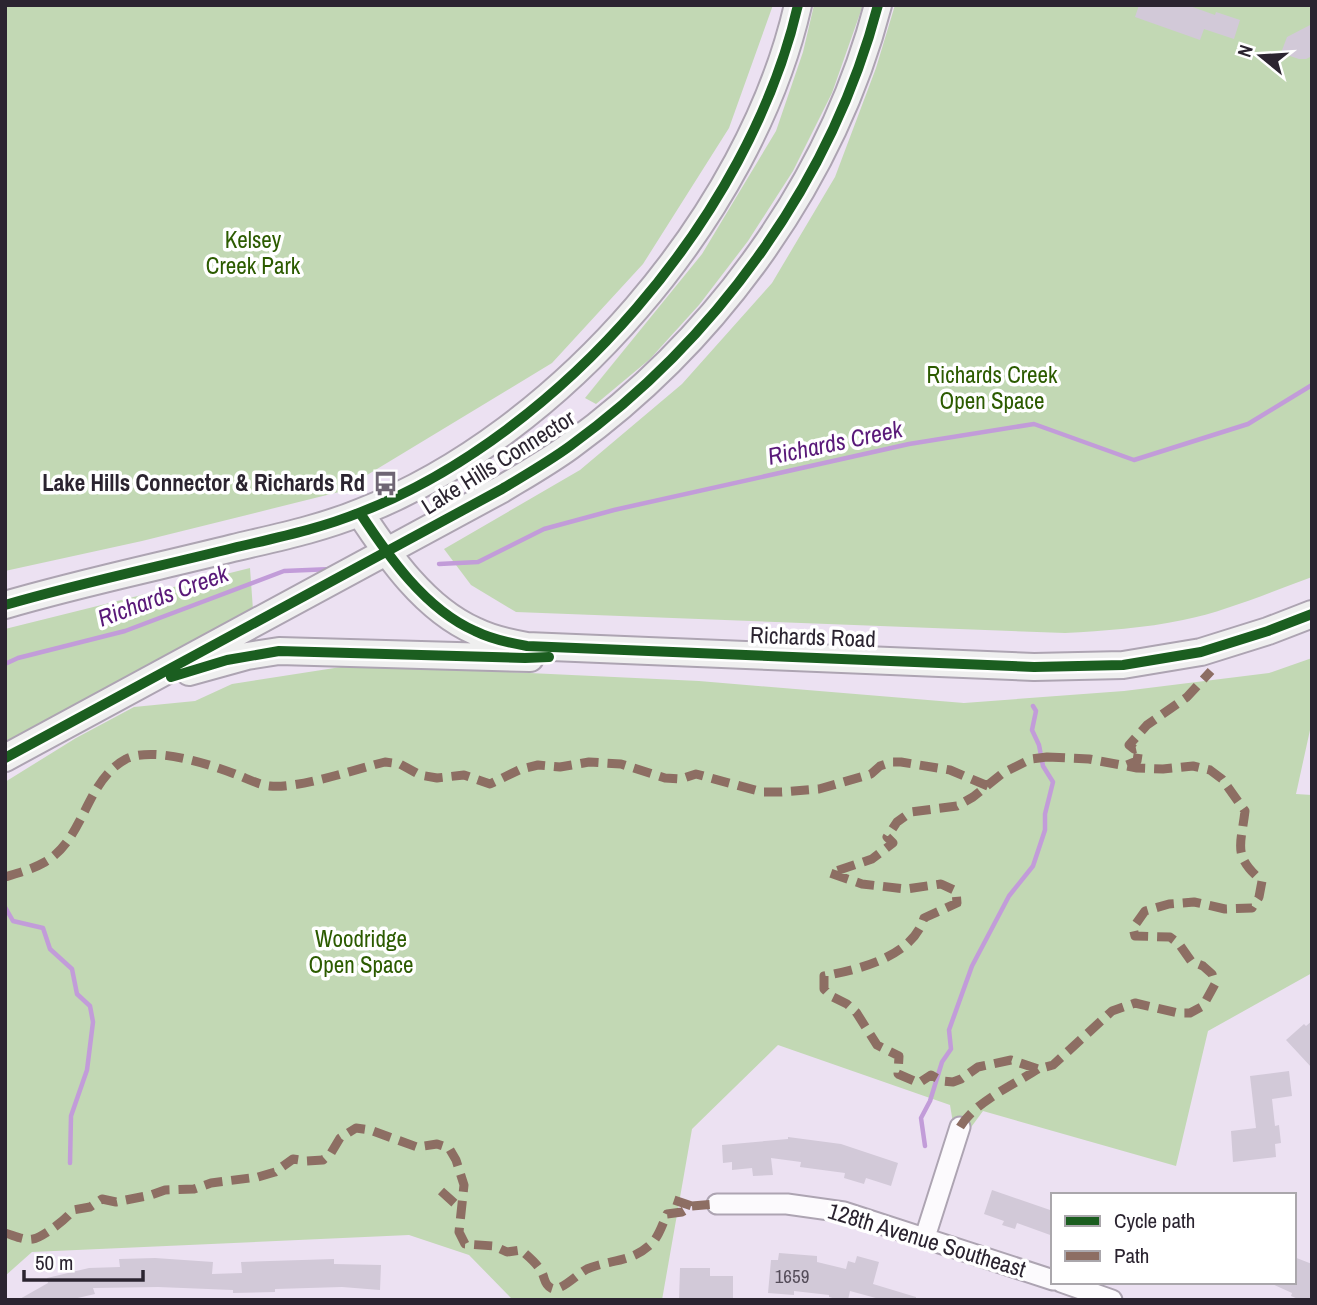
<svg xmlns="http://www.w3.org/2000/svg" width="1317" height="1305" font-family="'Archivo Narrow',sans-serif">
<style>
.green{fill:#c2d8b4}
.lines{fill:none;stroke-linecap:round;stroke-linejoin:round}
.stream{stroke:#c29cd9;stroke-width:4.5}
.building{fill:#d2c9d8}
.minor-casing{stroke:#ada4b2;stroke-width:23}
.secondary-casing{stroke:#ada4b2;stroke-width:30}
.minor{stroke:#fcfafd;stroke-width:19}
.secondary{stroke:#efefef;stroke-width:26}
.quiet{stroke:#8d6e63;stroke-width:9;stroke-dasharray:18 9;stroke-linecap:butt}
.cycleway-casing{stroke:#fff;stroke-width:15}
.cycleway{stroke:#1b5e20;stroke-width:10}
.labels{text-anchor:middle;stroke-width:7;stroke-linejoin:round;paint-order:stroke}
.number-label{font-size:19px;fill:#554d5a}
.park-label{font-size:23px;fill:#2c5b00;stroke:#fff}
.street-label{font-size:23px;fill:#2b2430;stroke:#fff}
.poi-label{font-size:23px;font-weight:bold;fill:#2b2430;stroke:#fff;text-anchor:end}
.water-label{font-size:24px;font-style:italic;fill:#591979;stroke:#fff}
</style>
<rect width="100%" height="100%" fill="#ece1f2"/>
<!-- green -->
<path class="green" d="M5,5H773L729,128L643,264L552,363L339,492L142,541L5,571Z
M814,5H863L832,93L793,171L748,241L699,305L650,359L596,404L585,398L702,254L776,131L803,52Z
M895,5H1312V577C1270,592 1227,611 1183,620C1145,628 1104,631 1065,633L516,612L471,585L444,549L580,470L682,384L772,283L835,177L876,68Z
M250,568L253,610L5,747V629Z
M1312,658V721L1296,794L1312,795V973L1208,1031L1176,1166L983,1111L969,1130L953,1123L950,1105L778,1045L692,1129L662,1300H513L469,1255L409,1235L32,1252L5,1276V782L76,738L134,707L195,701L232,684L341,667L465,670L699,681L964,703L1124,691L1269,673Z"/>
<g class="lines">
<!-- stream -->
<path class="stream" d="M439,564L478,562L544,529L614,510L909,444L1034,424L1134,460L1248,424L1312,385
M5,664L18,658L125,631L284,571L332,569
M5,907L13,921L43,928L50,949L72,969L77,994L90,1006L93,1022L87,1070L71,1116L70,1163
M925,1146L921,1118L930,1101L942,1062L951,1049L949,1030L972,966L1009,896L1033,866L1045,830V814L1053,782L1043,766L1039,745L1032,730L1036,711L1033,706"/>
</g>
<!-- building -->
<path class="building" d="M1139,5H1187L1215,15L1216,12L1240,20L1234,39L1204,29L1200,40L1135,17Z
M1312,24V56L1306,59H1299L1281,53L1287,37Z
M1312,1021V1068L1286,1040L1304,1024L1306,1026Z
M1289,1071L1292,1096L1272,1099L1275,1126L1279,1125L1281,1143L1275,1144L1276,1157L1233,1162L1231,1131L1256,1128L1250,1076Z
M788,1137L841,1144L898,1163L891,1186L866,1178L864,1184L844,1178L845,1173L800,1167L801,1162L771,1158L773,1175L753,1176L752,1168L732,1170V1162L723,1163L722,1145L788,1139Z
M992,1190L1053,1211V1236L1017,1223L1015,1229L1002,1225L1004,1221L984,1214Z
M779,1253L817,1256V1262L846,1269L848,1261L855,1263L857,1256L879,1262L873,1284L916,1297V1300H883L850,1291L848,1300H839L829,1297V1295L794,1291V1295L768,1293L771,1260H778Z
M1294,1257L1312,1264V1300H1300L1291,1296L1292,1293L1268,1282H1294Z
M155,1258L213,1262L212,1274L242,1273L241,1262L334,1259V1264L381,1265L380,1290L342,1287L275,1289V1292L233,1293V1290L158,1287L93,1288L95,1294L69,1300H18L48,1283L47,1278L89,1268L120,1267L119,1259Z
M680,1268H710V1276H733V1300H679Z"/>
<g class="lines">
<defs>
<path id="minor" d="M717,1204H787L844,1212L1053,1280
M925,1237L960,1127
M1061,1282L1112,1300"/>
<path id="secondary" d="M360,513C389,557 425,609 475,631C491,639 509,643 527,646L1034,667L1123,665L1201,652L1268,631L1312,614
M5,605C80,583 157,567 233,548C275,538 320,529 361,512C561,434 750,215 798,5
M189,672L247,656L279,651L530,658
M5,758L502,489C525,475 548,462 570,446C716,340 832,181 878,5"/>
</defs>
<!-- minor casing -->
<use href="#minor" class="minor-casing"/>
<!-- secondary casing -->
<use href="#secondary" class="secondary-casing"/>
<!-- minor -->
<use href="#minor" class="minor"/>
<!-- secondary -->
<use href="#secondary" class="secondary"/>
<!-- quiet -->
<path class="quiet" d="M1047,757L1089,759L1137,768L1163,769L1193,766L1210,770L1222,779L1245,811C1241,846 1232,855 1262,881L1259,897L1252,908L1225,909L1194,902L1169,904L1145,911L1133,928L1135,936L1170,937L1179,944L1191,961L1203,966L1212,974L1215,984L1203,1006L1190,1013H1178L1135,1003L1112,1011L1053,1065L1038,1069L1011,1060L978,1067L961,1079L953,1082L942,1081L931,1075L919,1083L898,1074L899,1056L877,1045L856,1012L847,1004L831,996L824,989V976C860,969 912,957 924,918L957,903L956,891L941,884L906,889L862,884L830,873L872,859L893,843L887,837L897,822L911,812L957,806L973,797L1003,773L1031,759Z
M1127,765L1137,761L1139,748L1134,749L1129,745L1147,725L1187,697L1211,671
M5,877C18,873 33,869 45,862C85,839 85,781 126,759C153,746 209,764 235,774C246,778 259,785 270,786C298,789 356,769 385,762L400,764L420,775L437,778L464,775L490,784L521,769L538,765L560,767L589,762L621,764L665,778L681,779L696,774L762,792H782L819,789L871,774L880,766L892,762H901L950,770L988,786
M960,1127C975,1102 1013,1085 1038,1069
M441,1191L461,1209
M674,1200L692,1206
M5,1233C13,1235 25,1241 33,1239C42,1238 68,1218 73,1210L90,1207L102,1199L116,1202L151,1195L165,1190L194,1189L211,1183L258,1177L275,1172L293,1159L306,1161L323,1160L331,1153L340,1138L356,1128L370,1130L417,1147L437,1144L449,1148L456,1160L464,1185L459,1232L465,1244L494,1246L507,1252L521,1250C529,1257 539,1265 543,1275C545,1280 545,1285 551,1288C560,1293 577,1274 587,1269C611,1259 632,1263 652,1243C659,1236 663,1223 667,1214L682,1212L692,1206L717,1204"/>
<defs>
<path id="cycleway" d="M360,513C389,557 425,609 475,631C491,639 509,643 527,646L1034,667L1123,665L1201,652L1268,631L1312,614
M5,605C80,583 157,567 233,548C275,538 320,529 361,512C561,434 750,215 798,5
M171,677L227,660L279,651L525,658L549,657
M5,758L502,489C525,475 548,462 570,446C716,340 832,181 878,5"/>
</defs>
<!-- cycleway casing -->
<use href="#cycleway" class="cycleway-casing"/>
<!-- cycleway -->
<use href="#cycleway" class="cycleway"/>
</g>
<!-- icons -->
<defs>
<symbol id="bus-bare" viewBox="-9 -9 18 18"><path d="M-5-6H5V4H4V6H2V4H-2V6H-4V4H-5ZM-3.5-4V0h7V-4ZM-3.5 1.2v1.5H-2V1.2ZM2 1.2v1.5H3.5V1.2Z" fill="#6f6674" stroke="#fff" stroke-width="2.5" paint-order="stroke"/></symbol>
</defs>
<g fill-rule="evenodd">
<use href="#bus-bare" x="368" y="466" width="35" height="35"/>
</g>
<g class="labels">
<!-- number labels -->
<g class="number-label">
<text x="792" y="1283">1659</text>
</g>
<!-- park labels -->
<g class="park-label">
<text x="253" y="248">Kelsey<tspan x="253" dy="26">Creek Park</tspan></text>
<text x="992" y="383">Richards Creek<tspan x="992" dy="26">Open Space</tspan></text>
<text x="361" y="947">Woodridge<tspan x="361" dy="26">Open Space</tspan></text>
</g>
<!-- street labels -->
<g class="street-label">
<text transform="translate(498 462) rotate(-32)" y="8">Lake Hills Connector</text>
<text transform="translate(813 637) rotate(2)" y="8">Richards Road</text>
<text transform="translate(927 1240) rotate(17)" y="8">128th Avenue Southeast</text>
</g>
<!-- poi labels -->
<g class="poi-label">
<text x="365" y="491">Lake Hills Connector &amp; Richards Rd</text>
</g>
<!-- water labels -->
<g class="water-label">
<text transform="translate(835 443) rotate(-12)" y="8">Richards Creek</text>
<text transform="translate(163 596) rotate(-20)" y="8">Richards Creek</text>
</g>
</g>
<!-- border -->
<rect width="1317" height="1305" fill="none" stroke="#2b2430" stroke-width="14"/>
<!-- legend -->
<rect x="1051" y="1193" width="245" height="91" fill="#ffffff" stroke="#aaa7ac" stroke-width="2"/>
<rect x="1065" y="1216" width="35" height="10" fill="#1b5e20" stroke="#aaa7ac" stroke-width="2"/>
<text x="1114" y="1228" font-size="21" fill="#2b2430">Cycle path</text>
<rect x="1065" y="1251" width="35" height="10" fill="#8d6e63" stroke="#aaa7ac" stroke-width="2"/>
<text x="1114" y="1263" font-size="21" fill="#2b2430">Path</text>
<!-- north arrow -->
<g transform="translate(1261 56) rotate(288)" stroke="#ffffff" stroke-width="5" paint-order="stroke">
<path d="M0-5L12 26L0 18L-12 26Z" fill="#2b2430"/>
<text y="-10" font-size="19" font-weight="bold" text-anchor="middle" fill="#2b2430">N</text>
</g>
<!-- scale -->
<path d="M24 1270v10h119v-10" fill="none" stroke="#2b2430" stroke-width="3.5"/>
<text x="35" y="1270" font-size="21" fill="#2b2430" stroke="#ffffff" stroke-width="5" paint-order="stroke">50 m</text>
</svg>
